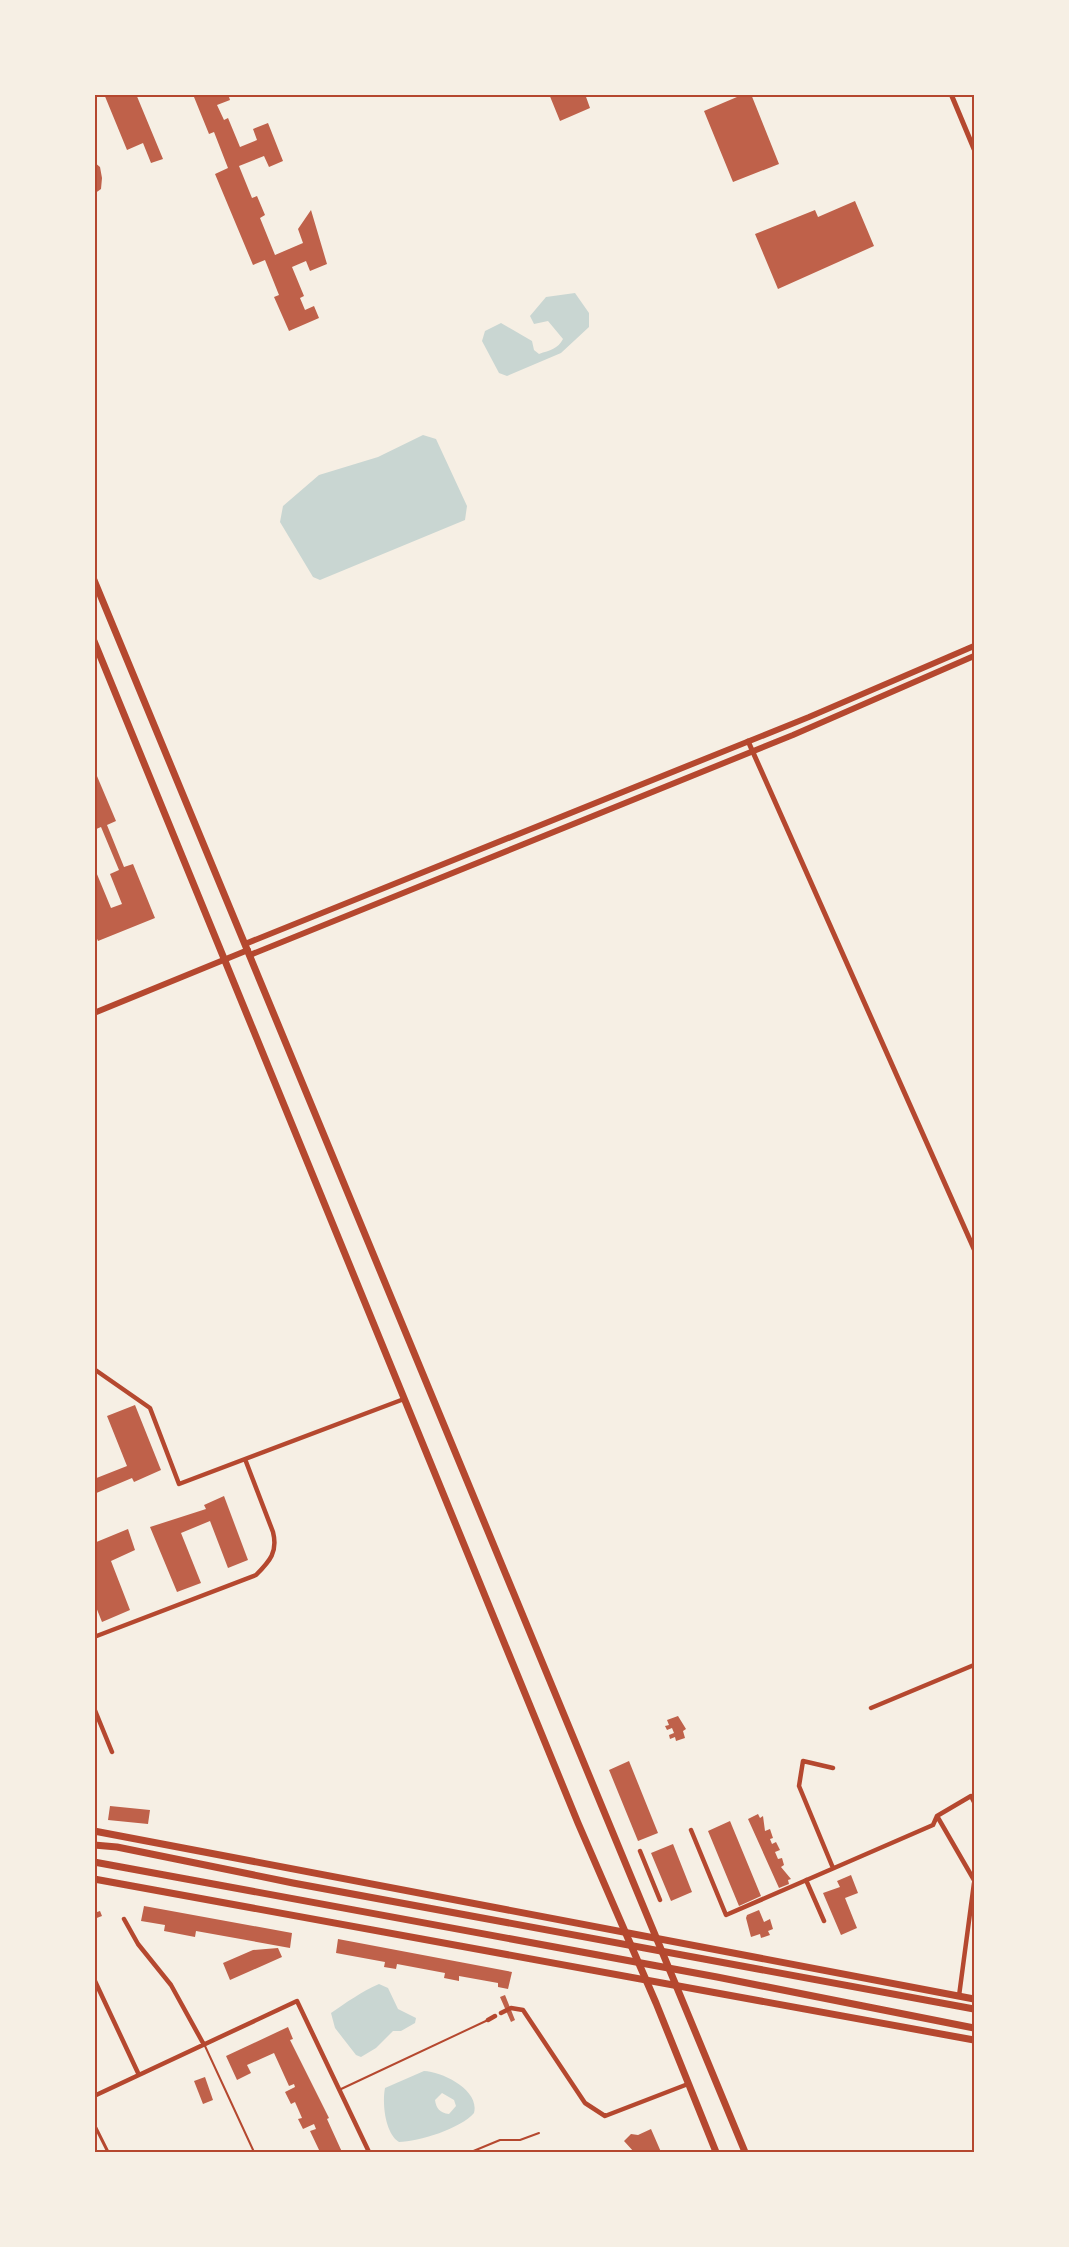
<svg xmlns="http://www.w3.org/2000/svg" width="1069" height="2247" font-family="Quicksand,sans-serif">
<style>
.water{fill:#c9d6d2;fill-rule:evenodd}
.building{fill:#bf614a}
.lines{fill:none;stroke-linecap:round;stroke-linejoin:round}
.service{stroke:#b5482f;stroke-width:2}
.pedestrian{stroke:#b5482f;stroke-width:3}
.minor{stroke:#b5482f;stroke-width:4.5}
.tertiary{stroke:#b5482f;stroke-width:5}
.secondary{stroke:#b5482f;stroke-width:6}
.primary{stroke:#b5482f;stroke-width:7}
.trunk{stroke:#b5482f;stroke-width:7}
.neatline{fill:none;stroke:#b5482f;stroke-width:2}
</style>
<rect width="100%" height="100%" fill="#f6efe4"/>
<!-- water -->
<path class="water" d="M575,293L589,313V327L561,353L507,376L499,373L482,341L485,331L501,323L532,341L534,350L539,354C550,350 558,349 563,339L548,321L534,324L530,316L546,297Z
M423,435L436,439L467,506L465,520L320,580L313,577L280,522L283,506L319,475L378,457Z
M379,1984L388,1988L398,2009L416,2018L415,2023L401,2031H393L376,2048L361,2057L356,2055L335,2028L331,2013C347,2002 361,1992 379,1984Z
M424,2071C443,2072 480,2090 474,2113C462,2128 418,2142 399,2142C385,2133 382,2103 385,2088ZM442,2093L454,2100L456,2106L449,2114C440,2113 436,2108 435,2100Z"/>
<!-- building -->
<path class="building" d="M104,94H136L163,159L151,163L143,143L127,150Z
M200,94H228L230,100L217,105L224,120L228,118L240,147L257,140L253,129L268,123L283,161L269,167L264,156L239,166L252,198L257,196L265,215L260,218L275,255L303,243L298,229L311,210L327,264L310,271L306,261L292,267L304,296L300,298L305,310L314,306L319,318L289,331L274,297L279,295L265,260L253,265L215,174L228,168L214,132L209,134L194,97Z
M549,94H585L590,108L560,121Z
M744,94H751L779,164L733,182L704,111Z
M94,162L100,167L102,178L101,189L94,194Z
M855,201L874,246L778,289L755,234L815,210L818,217Z
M94,769L116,821L107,825L124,867L133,864L155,918L98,941L94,932V867L111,908L122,904L110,874L119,870L101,827L94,830Z
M135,1405L161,1470L134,1482L132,1478L94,1494V1479L127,1466L107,1416Z
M224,1496L248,1560L228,1568L210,1521L181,1533L201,1583L177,1592L150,1527L206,1509L204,1505Z
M128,1529L135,1550L111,1561L130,1610L102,1622L94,1602V1543Z
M678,1716L686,1729L683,1731L685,1738L676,1741L675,1737L670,1739L669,1735L674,1733L672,1728L667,1730L665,1726L669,1725L667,1720Z
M629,1761L658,1833L638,1841L609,1770Z
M110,1806L150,1810L148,1824L108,1820Z
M758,1814L760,1818L763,1816L765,1831L770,1829L773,1838L770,1839L772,1844L776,1842L780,1850L775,1852L778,1859L782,1858L784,1865L781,1867L791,1879L788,1880L789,1884L779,1888L748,1819Z
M730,1821L761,1896L739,1906L708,1831Z
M673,1844L692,1892L671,1901L651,1853Z
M851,1875L858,1893L845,1898L857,1928L841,1935L823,1893L840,1887L837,1881Z
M144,1906L292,1933L290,1948L196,1931L195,1937L164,1931L165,1925L141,1921Z
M759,1910L764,1922L770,1919L773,1929L768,1931L770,1935L761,1938L760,1934L751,1937L746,1918L747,1915Z
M100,1911L102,1916L94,1919V1913Z
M338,1939L512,1972L508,1989L498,1987V1983L459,1976V1981L444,1978L445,1973L397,1964L396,1969L384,1967L385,1962L336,1953Z
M278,1948L282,1957L230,1980L223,1963L253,1950Z
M505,1995L515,2020L511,2022L500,1997Z
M288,2027L293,2039L290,2040L329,2118L327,2119L342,2152H320L310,2131L316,2129L314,2124L303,2129L298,2119L302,2118L295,2102L291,2104L285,2092L295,2087L294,2084L289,2086L274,2053L247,2065L251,2073L237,2080L226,2056Z
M205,2077L213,2100L203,2104L194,2081Z
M651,2129L661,2152H634L624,2141L631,2134L638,2135Z"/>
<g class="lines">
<!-- service -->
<path class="service" d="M205,2046L254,2152
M339,2090L488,2020
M471,2152L500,2140H520L539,2133"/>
<!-- pedestrian -->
<path class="pedestrian" d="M94,2124L108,2152"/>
<!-- minor -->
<path class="minor" d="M94,1369L150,1408L179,1484L404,1399
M94,1637L256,1575C270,1561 278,1552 273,1532L245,1459
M94,1708L112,1752
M871,1708L974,1665
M833,1768L803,1761L799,1786L833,1868
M937,1816L974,1880
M691,1830L726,1915L933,1825L937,1816L971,1796L974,1802
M640,1851L660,1900
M806,1880L824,1921
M124,1919L138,1944L171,1985L203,2043
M94,1979L139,2075
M959,1996L974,1883
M501,2013L511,2008L523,2010L585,2103L605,2116L688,2084
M488,2020L495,2016
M94,2096L297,2001L369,2152"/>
<!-- tertiary -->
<path class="tertiary" d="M951,94L974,149
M748,741L974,1249"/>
<!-- secondary -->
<path class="secondary" d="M245,944L809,717L974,646
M250,955L793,735L974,656
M94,1013L248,950"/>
<!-- primary -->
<path class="primary" d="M94,580L745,2152
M94,641L578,1823L656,2003L716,2152"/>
<!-- trunk -->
<path class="trunk" d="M94,1831L974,1999
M94,1845L117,1847L293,1883L974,2009
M94,1862L717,1977L974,2028
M94,1879L974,2040"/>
</g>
<!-- border -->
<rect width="1069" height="2247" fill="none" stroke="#f6efe4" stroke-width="192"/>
<rect x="96" y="96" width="877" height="2055" class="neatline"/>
</svg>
